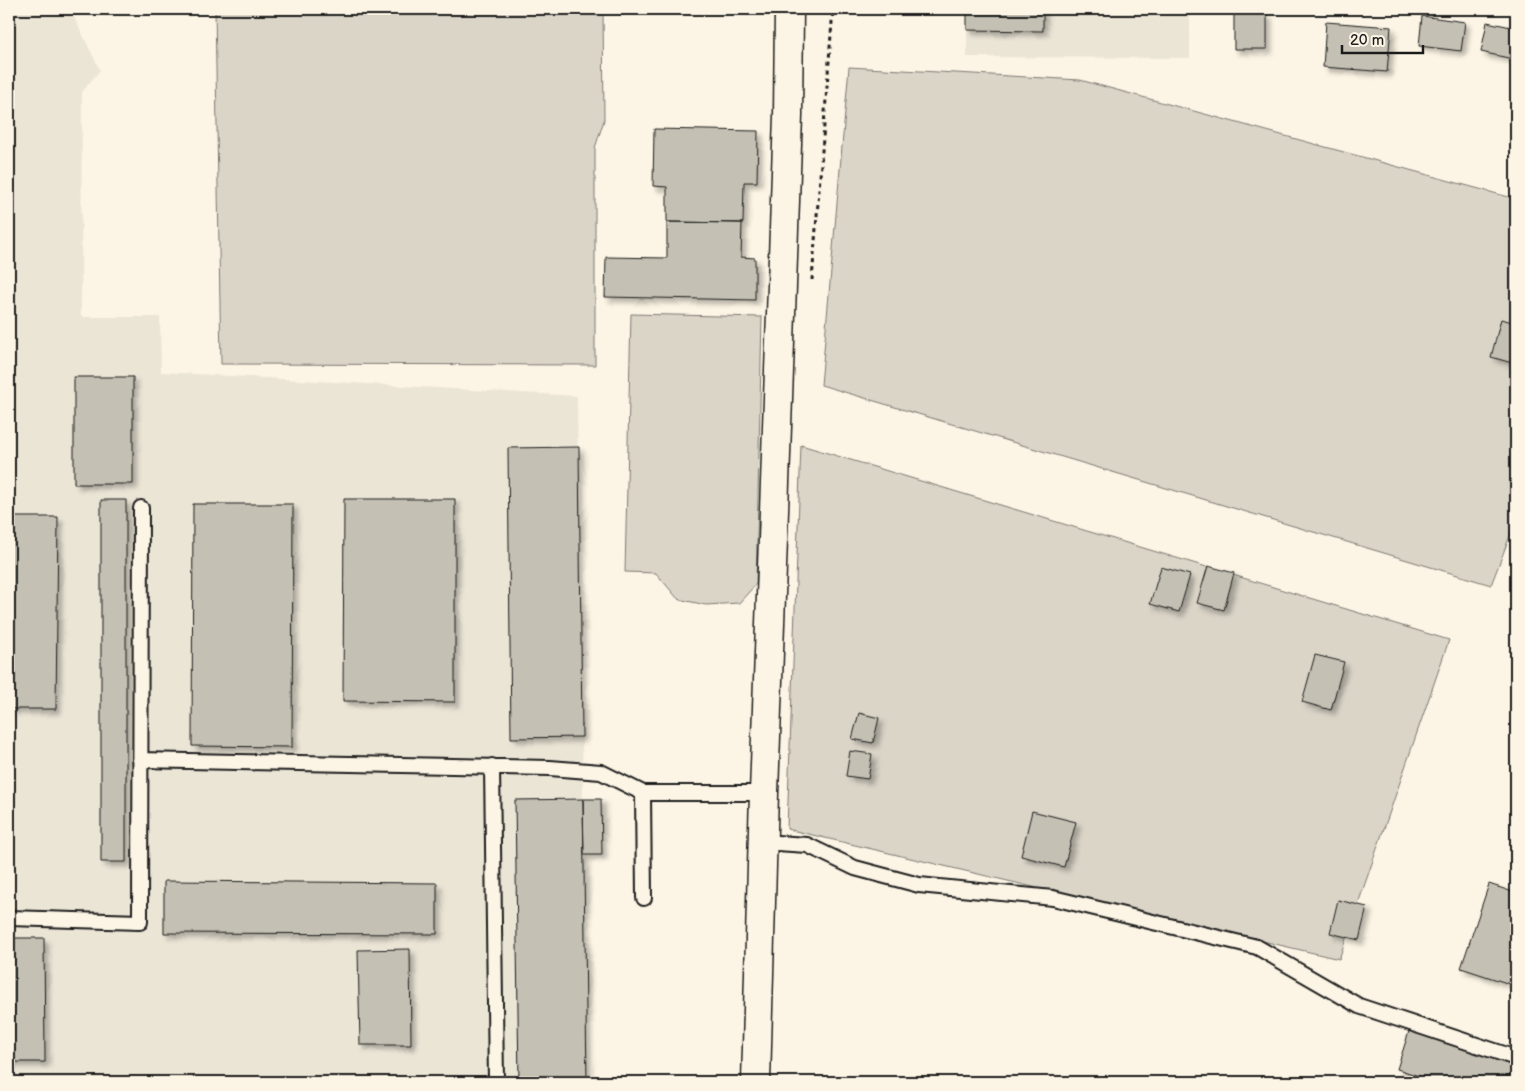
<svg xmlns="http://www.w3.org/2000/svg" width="1525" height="1091" font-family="'Balsamiq Sans',sans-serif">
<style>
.built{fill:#ebe5d6}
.green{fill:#dbd5c8;stroke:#7c7872}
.building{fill:#c4c0b3;stroke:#1c1c1c;filter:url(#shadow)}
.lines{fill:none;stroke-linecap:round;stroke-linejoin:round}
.lane-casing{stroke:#1c1c1c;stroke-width:18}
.street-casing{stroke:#1c1c1c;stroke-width:31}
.path{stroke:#1c1c1c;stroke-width:3;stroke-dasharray:4 4;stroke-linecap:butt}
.lane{stroke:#fcf5e5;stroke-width:14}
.street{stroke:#fcf5e5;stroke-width:28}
</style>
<defs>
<filter id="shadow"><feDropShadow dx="4.5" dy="4.5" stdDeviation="2.5" flood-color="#0004"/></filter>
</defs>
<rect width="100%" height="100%" fill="#fcf5e5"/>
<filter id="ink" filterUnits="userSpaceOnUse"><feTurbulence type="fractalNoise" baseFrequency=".02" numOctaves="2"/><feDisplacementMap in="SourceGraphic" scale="10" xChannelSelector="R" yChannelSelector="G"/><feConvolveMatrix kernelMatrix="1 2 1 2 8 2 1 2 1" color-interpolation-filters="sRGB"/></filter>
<g filter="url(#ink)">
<!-- built -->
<path class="built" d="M9,9H70L100,70L82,92L81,317H160L161,372L577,396L587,1082H9Z
M967,9H1190V58L967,57Z"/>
<!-- green -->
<path class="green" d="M215,9H603L604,120L595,148V365L221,364Z
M849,67L1080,80L1516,199V520L1491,585L821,385Z
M631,314L762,317L756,584L739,603L706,605L678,599L656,573L625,572Z
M801,445L1449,640L1339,959L787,829Z"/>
<!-- building -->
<path class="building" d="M967,9H1043V31L967,30Z
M1234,14H1267V49H1234Z
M1422,16L1465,22L1461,51L1419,46Z
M1326,22L1391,27L1387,72L1323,67Z
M1487,22L1516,28L1513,59L1481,52Z
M654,129L758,131L757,182H744L743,223L667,222V187L653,186Z
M667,222L742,223L741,257L755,258V300L605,297L606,257L667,258Z
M1501,319L1516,323V364L1491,357Z
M74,377H133V484H74Z
M579,447L582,737L511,738L508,448Z
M344,499H455V702L343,701Z
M101,500H126V862H101Z
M193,504H293L292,747L192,746Z
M9,517H58L56,709H9Z
M1208,566L1234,573L1224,610L1197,603Z
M1161,567L1190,575L1179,612L1150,604Z
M1315,655L1344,662L1331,710L1302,702Z
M859,713L879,718L873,743L852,739Z
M850,751L872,754L868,779L846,776Z
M583,799L587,1082H519L515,800Z
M583,799H601L602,855H584Z
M1032,811L1076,822L1064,867L1021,856Z
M164,881L437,883V934L164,933Z
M1489,884L1516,893V913L1512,924L1516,925V986L1461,968Z
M1338,900L1367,907L1359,940L1330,933Z
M9,938H44L45,1062H9Z
M410,949L411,1045H360L358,950Z
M1410,1028L1516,1064V1082H1438L1397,1069Z"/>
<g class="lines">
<defs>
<path id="lane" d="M140,760L550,768L601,772L643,793H764
M492,766L496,1082
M643,793L644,898
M762,842L807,845L855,868L919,885L1053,898L1257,947L1359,1006L1516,1058
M9,918L140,922L141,508"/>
<path id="street" d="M756,1082L764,793L788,116L789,9"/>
</defs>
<!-- lane casing -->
<use href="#lane" class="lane-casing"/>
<!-- street casing -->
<use href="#street" class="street-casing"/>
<!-- path -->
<path class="path" d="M812,280L833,9"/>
<!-- lane -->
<use href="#lane" class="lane"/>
<!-- street -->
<use href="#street" class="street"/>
</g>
</g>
<!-- margin -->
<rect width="1525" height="1091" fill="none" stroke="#fcf5e5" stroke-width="30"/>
<rect x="15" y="15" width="1495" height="1061" fill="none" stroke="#1c1c1c" stroke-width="2" filter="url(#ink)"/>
<!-- scale -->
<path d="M1342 45v8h81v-8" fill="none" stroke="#1c1c1c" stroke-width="2.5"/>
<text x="1350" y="45" font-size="15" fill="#1c1c1c" stroke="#fcf5e5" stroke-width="4" paint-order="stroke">20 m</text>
</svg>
